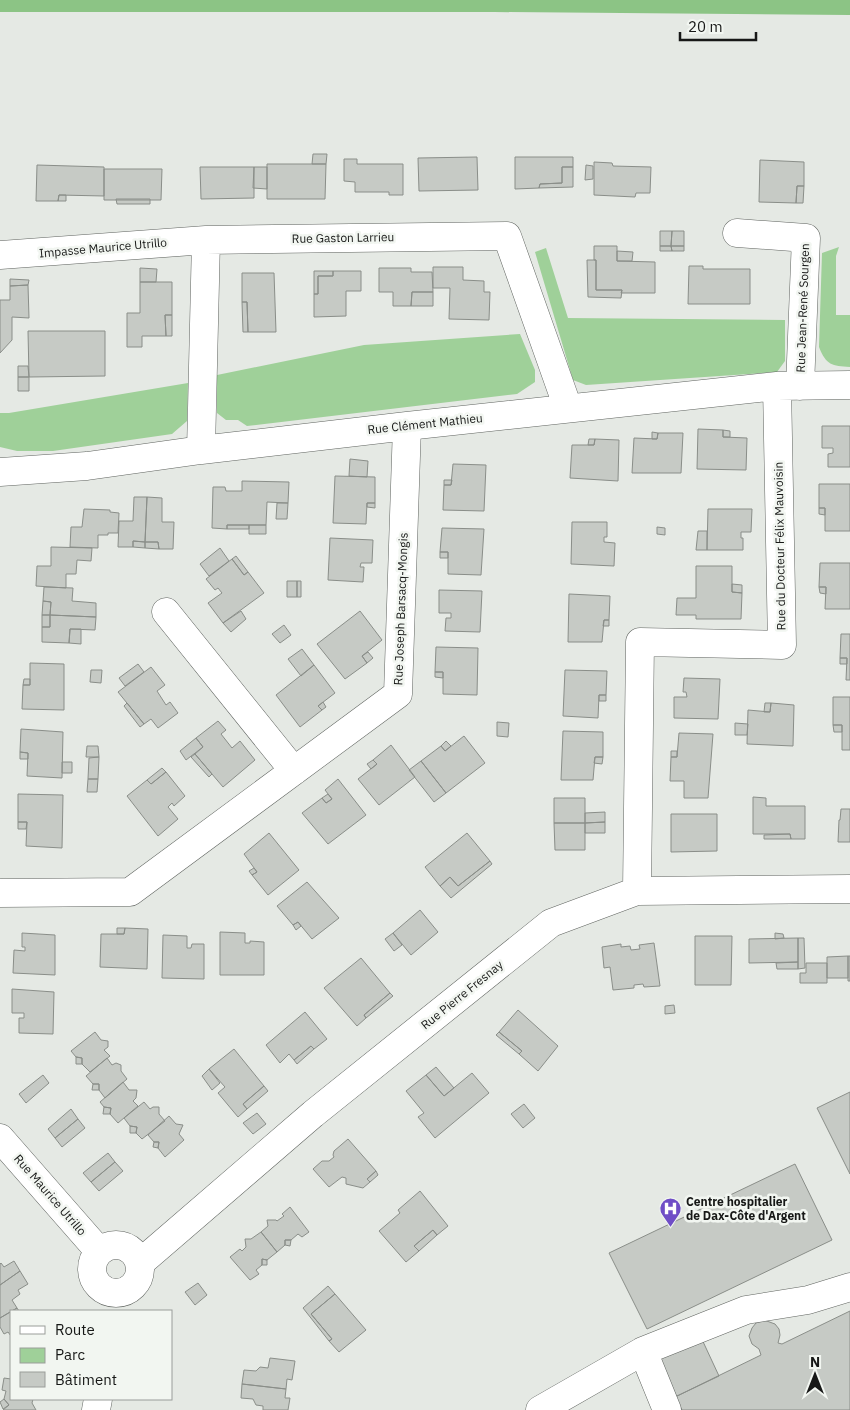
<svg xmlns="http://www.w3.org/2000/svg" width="850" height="1410" font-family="'IBM Plex Sans',sans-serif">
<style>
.green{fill:#9fd099}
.forest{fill:#8cc485}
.building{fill:#c6cac5;stroke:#8a8e89}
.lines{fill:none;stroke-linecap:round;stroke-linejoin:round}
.minor-casing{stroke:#606460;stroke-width:29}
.minor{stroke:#fff;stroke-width:28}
.labels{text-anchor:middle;stroke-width:5;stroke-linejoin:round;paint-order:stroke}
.street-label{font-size:12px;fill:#171817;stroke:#f2f6f1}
.poi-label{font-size:12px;font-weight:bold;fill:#171817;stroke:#f2f6f1;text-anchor:start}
</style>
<rect width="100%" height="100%" fill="#e5e9e4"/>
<!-- green -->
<path class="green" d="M839,247L836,256V315H850V367C832,366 826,365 819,347L822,253Z
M546,248L568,318L785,320V361L777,372L586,385L573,380L535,252Z
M520,334L535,370V382L517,394L247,426L238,420H226L217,413V375L364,345Z
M188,383L187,421L172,434L53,451H17L0,447V413H9Z"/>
<!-- forest -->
<path class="forest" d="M0,0H850V15L494,12H0Z"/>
<!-- building -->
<path class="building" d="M313,154H327L326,164H312Z
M477,157L478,190L419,191L418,158Z
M515,157H573V167H562V183L540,184L539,188L515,189Z
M344,159H357V164H403V195H389V192H355V182L344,181Z
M760,160L804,162V186H797L796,203L759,202Z
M594,162L612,163L613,166L651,167L650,193H636L635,197L594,195Z
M267,164H326L325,199H267Z
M37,165L104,167V196L59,195L58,201H36Z
M586,165L593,166V179L585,180Z
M200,167H254V198L201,199Z
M254,167H267V189L253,188Z
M562,167H573V187L539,188L540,184L562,183Z
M104,169H162L161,200H104Z
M797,186H804L803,203H796Z
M59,195H66V201H58Z
M116,199H150V204H117Z
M660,231H672L671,246H660Z
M672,231H684V246H671Z
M594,246H617V261L655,262V293H621L622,290H596V260H594Z
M660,246H671L672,251H660Z
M671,246H684V251H672Z
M617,251L633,252L632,261H617Z
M587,260H596V290H622L621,298L588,297Z
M689,266H703V269H750V304H688Z
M433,267H463V280L484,281V292H490L489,320L449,319L450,288H433Z
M140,268L157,269L156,282H140Z
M379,268H411V272H432L433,292H412L411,306H393V292H379Z
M314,271H333V276H318V294H314Z
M333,271H361V291H346V316L314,317V294H318V276H333Z
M242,273H274L276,332H248L247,302H242Z
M10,279L29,280L28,285L10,286Z
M140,282H172V315H165L166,336H142V347H127V313H140Z
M28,285L29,318L12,317V340L0,353V300H10V286Z
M412,292H433V306H411Z
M242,302H247L248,332H243Z
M165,315H172V336H166Z
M28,331H105V376L29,377Z
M18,366H28L29,377H18Z
M18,377H29V391H18Z
M822,426H850V467H828V454L833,453V448H822Z
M698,429L723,430V437L747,438L746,470L697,469Z
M723,430L730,431V437H723Z
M652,432L658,433L657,439H652Z
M658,433H683L681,473H632L634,438L657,439Z
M589,439H595L594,445H588Z
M595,439L619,440L618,481L570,478L572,445H594Z
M350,459L368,461L367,477L349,476Z
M453,464L486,465L484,511L443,510L444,485H451Z
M335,476L375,477V503H367L366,524L333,523Z
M444,480H452L451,485H444Z
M242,481L289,482L288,503L267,502L266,525H227V529L212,528L213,487H225L226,491H242Z
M819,484H850V531H825V508H819Z
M134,497H147L145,542L133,541V547H118L119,521H133Z
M147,497L162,498V522H174L173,549H159L158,542H145Z
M277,503H288L287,519H276Z
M367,503H375V508L367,507Z
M819,508H825V515L819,514Z
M84,509L110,510V512L119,513L118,533H108V535H98V548L70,547L71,527H82Z
M708,509H752L751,532H741V538H743V550H707Z
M572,522H607V537H604V542L615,543L614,566L571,564Z
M227,525H249V529H227Z
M249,525H266V534H249Z
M657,527L665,528V535L657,534Z
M442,528L484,529L481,575L448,574V552H440Z
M698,531H707V550H696Z
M330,538L373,540L372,563H361L360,567H364L363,582L328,580Z
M133,541L145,542V548L133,547Z
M145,542H158L159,549L145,548Z
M51,547L92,548L91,561L77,560L76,574H66V588L36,586L37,566H51Z
M220,548L229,561L209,576L200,564Z
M440,552H448V558H440Z
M236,556L248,572L244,575L232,559Z
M232,559L244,575L248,572L264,593L223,623L208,603L222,593L218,588L215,590L206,579Z
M820,563H850V609H825L826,587H819Z
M696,566H732V592L742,593L741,619H696V615H676L677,598H696Z
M287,581H297V597H287Z
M297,581H301V597H297Z
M732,584L742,585V593L732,592Z
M44,587L73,588L72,601L96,603V617L50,615L51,602L43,601Z
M819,587H826V594L820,593Z
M439,590L482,591L480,632L445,631L446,618H451V613H439Z
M569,594L610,596L609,620H604L602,642H568Z
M43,601L51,602L50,615H42Z
M241,611L246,619L231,632L223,623Z
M360,611L382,640L362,656L367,663L345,679L317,644Z
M42,615H50V627H42Z
M50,615L96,617L95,630L70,629L69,643L42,642V627H50Z
M604,620H609V626H603Z
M284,625L291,635L280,643L272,634Z
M70,629H81V644L69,643Z
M841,634H850V680H846L847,658H840Z
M436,647L478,648L477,695L443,694V672H435Z
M302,649L314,665L301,676L288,659Z
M368,652L373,658L367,663L362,656Z
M840,658H847V664H840Z
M30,663L64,664V710L22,709L23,685H30Z
M138,664L144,672L125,686L119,678Z
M314,665L335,693L318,706L322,710L300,727L276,695Z
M151,667L165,685L157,691L166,705L170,702L178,713L158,728L151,719L144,724L118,692Z
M91,670H102L101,683L90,682Z
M565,670L607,671L606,695H599L598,718L563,716Z
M435,672H443V678L435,677Z
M684,678L720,679L718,719L674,718V697H687L686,692H683Z
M24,679H30V685H23Z
M599,695H606V701H599Z
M833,697H850V750H842V725H833Z
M323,702L326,707L322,710L318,706Z
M127,703L144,724L140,727L124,706Z
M765,703H771L770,712H764Z
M771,703L794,705L793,746L747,744L748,710L770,712Z
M218,721L226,730L221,734L232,748L240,741L255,760L223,787L195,754L203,747L196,738Z
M497,722L509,723L508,737L497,736Z
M735,723L748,724L747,735H735Z
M833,725H842V732H834Z
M21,729L63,732L62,778L27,776L28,753L20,752Z
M563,731L603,732V757H595L593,780H561Z
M679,733L713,734L708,798H684V781H670L671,757H677Z
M464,736L485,763L446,793L421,761L441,746L445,751Z
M196,738L203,747L186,760L180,751Z
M446,741L451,746L445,751L441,746Z
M391,745L415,777L379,805L358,779L377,764L373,760Z
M87,746H98L99,757H86Z
M671,751H677V757H671Z
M20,752L28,753V759H20Z
M195,754L212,774L209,777L191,757Z
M99,757L98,779H88L89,758Z
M595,757H603L602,764L594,763Z
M373,760L377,764L371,769L367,764Z
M421,761L446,793L434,802L409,770Z
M62,762H72V773H62Z
M162,768L166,772L151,784L147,780Z
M166,772L185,796L174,806L172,803L168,807L178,819L158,836L127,796L147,780L151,784Z
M88,779H98L97,792H87Z
M338,779L366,815L328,844L302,813L322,798L326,803L332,799L325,790Z
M18,794L63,795L62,848L26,846L27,822H18Z
M328,794L332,799L326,803L322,798Z
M753,797L766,798V806H805V839H791L790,834H753Z
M554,798H585V823H554Z
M841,809H850V842H838L839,820H840Z
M605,812V822L585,823V813Z
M671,814H717V851L671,852Z
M18,822H27L26,829H18Z
M605,822V833H585V823Z
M554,823H585V850H555Z
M269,833L299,870L268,895L252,875L257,872L244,854Z
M467,833L490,861L458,886L450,877L440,886L425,867Z
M790,834L791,839H764V835Z
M490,861L492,864L451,898L440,886L450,877L458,886Z
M254,868L257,872L252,875L249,871Z
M307,882L339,918L312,939L298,922L293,925L277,906Z
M420,910L438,932L411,955L393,933Z
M298,922L301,926L296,930L293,925Z
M117,928H125L124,934H117Z
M125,928L148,929L147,969L100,967L101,934H124Z
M220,932L245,933V943H250V941L264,942V975H220Z
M22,933L55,935V975L13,973L14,950L25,951V947H22Z
M393,933L402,945L394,951L385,939Z
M775,933L783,934L784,938L775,939Z
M163,935L187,936V948H191L192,944H204V979L162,978Z
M695,936H732L731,985H695Z
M798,938H804L805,968L798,969Z
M798,938V962L749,963V939Z
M654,943L660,986L644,987L643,984L634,985V988L613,990L610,967L604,968L602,947L621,944V947L630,946L631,950L640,949L639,945Z
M848,956V978H827V957Z
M848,956H850V981H848Z
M361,958L390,993L364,1015L366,1018L357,1026L324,988Z
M798,962V969H777L776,963Z
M806,963H827V983H800V973H806Z
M12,989L54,992L53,1034L19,1033V1018H24V1013H12Z
M390,993L393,996L366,1018L364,1015Z
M674,1005L675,1013L665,1014V1006Z
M518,1010L558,1046L538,1071L519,1054L522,1051L499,1032Z
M305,1012L327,1039L314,1049L311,1046L294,1060L289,1054L280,1063L266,1045Z
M95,1032L101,1040L108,1041V1047L104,1050L110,1056L90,1072L82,1064V1058L76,1057L71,1051Z
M499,1032L522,1051L519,1054L496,1035Z
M311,1046L314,1049L297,1064L294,1060Z
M234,1049L264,1086L243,1104L247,1109L238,1117L218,1093L225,1087L209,1069Z
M76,1057L82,1058V1064H76Z
M107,1058L112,1065L116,1063L121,1065V1071L127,1079L105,1098L99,1090V1084H93L86,1076Z
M436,1067L454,1088L444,1096L426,1075Z
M209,1069L220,1083L212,1090L202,1076Z
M472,1073L489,1093L435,1138L418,1117L424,1113L406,1091L426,1075L444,1096Z
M43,1075L49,1083L26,1103L19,1094Z
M123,1082L129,1090H137L136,1098L133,1101L138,1106L118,1123L110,1114L111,1108L104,1107L100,1102Z
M93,1084H99V1090H92Z
M264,1086L268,1091L247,1109L243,1104Z
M850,1092V1174L817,1108Z
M144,1102L150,1109L153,1107H159V1114L165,1121L142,1139L136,1133L137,1127L130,1126L124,1118Z
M524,1104L535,1118L523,1128L511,1114Z
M104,1107L111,1108L110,1114H103Z
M71,1109L78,1119L55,1138L48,1129Z
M257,1113L266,1124L253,1134L243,1123Z
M169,1116L176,1124L183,1125L179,1134L184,1140L165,1157L158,1148L159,1142H154L148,1135Z
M78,1119L85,1128L62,1147L55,1138Z
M130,1126L137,1127L136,1133H130Z
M348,1139L376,1171L367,1179L370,1182L363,1188L346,1184V1178L342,1177L329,1187L313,1169L322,1161H329L334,1157L333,1155L334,1151Z
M154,1142H159L158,1148L153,1147Z
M108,1153L115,1162L91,1182L83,1173Z
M115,1162L123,1171L99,1191L91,1182Z
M795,1164L832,1240L647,1329L609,1253Z
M376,1171L378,1175L370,1182L367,1179Z
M420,1191L448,1226L437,1235L433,1230L414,1246L419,1251L406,1262L379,1231L400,1213L398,1210Z
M290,1207L309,1232L302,1237L298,1234L291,1240H285V1245L277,1252L261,1232L268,1226L267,1220H276L277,1221L284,1216L282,1214Z
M433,1230L437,1235L419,1251L414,1246Z
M261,1232L277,1252L267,1260L262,1259V1265L256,1270L259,1274L250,1280L230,1257L240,1249L242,1251L246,1247L245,1239H251Z
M285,1240H291L290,1246L285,1245Z
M262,1259L267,1260V1265H262Z
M14,1261L20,1271L0,1285V1264L1,1263L4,1267Z
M20,1271L28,1284L18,1290L20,1294L12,1300L17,1308L0,1318V1285Z
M198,1283L207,1295L195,1305L185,1292Z
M328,1286L335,1294L311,1314L332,1339L329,1341L303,1308Z
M335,1294L366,1330L339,1352L329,1341L332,1339L311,1314Z
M17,1308L19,1311H11V1336L8,1332L4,1334L0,1327V1318Z
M850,1311V1410H682L675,1397L761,1355L759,1349L752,1344L749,1336L752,1328L756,1323L764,1320L775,1324L779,1329L780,1335L778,1343L782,1344Z
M699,1333L719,1376L675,1397L655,1355Z
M270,1358L295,1361L292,1380L287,1379L286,1389L242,1384L244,1370L256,1371L260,1367L268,1368Z
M4,1378L11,1379V1399H33L32,1403L36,1410H3L9,1405L4,1399L6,1391L2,1390Z
M242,1384L286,1389L285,1398H290L288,1410H263V1406L256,1405L253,1399L241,1398Z
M4,1399L9,1405L3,1409L0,1402Z"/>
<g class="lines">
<defs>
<path id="minor" d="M737,233L806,238L800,386
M0,255L206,240
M201,450L206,240L507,236L568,408
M0,472L87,466L201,450L407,426L777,386L850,385
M166,612L294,771
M637,891L640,642L782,645L777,386
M0,893L130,892L398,694L407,426
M0,1138L99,1251
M92 1269a24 24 0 1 1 48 0a24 24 0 1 1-48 0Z
M140,1263L313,1114L551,923L637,891L850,889
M643,1351L667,1410
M96,1410L98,1399
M540,1410L643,1351L746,1310L808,1300L850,1287"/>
</defs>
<!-- minor casing -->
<use href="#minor" class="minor-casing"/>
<!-- minor -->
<use href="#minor" class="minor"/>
</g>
<!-- icons -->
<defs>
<symbol id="hospital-pin" viewBox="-11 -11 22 30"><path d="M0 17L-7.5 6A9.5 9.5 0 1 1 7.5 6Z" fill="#6f4dc6" stroke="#f2f6f1"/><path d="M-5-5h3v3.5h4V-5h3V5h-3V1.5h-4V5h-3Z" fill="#fff"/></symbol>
</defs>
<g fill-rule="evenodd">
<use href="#hospital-pin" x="658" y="1196" width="25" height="34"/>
</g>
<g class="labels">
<!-- street labels -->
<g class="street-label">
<text transform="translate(343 238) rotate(-1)" y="4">Rue Gaston Larrieu</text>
<text transform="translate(103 248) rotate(-5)" y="4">Impasse Maurice Utrillo</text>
<text transform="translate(803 308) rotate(-88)" y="4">Rue Jean-René Sourgen</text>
<text transform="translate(425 424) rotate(-6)" y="4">Rue Clément Mathieu</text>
<text transform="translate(780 546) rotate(-91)" y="4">Rue du Docteur Félix Mauvoisin</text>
<text transform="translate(401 609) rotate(-88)" y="4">Rue Joseph Barsacq-Mongis</text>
<text transform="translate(462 995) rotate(-39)" y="4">Rue Pierre Fresnay</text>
<text transform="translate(50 1195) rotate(49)" y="4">Rue Maurice Utrillo</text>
</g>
<!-- poi labels -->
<g class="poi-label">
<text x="686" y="1206">Centre hospitalier<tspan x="686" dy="14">de Dax-Côte d'Argent</tspan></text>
</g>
</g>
<!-- legend -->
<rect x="10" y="1310" width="162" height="90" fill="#f2f6f1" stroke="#9a9d9a"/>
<rect x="20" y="1326" width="25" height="8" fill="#ffffff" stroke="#9a9d9a"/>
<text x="55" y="1335" font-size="15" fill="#171817">Route</text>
<rect x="20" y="1348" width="25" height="15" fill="#9fd099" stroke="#9a9d9a"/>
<text x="55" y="1360" font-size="15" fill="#171817">Parc</text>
<rect x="20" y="1372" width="25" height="15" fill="#c6cac5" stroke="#9a9d9a"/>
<text x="55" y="1385" font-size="15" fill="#171817">Bâtiment</text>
<!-- north arrow -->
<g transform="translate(815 1375)" stroke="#f2f6f1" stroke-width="4" paint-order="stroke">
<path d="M0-4L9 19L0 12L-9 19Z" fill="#171817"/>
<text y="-8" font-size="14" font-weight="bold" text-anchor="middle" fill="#171817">N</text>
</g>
<!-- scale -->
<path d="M680 32v8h76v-8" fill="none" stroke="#171817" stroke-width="2.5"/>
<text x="688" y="32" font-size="15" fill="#171817" stroke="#f2f6f1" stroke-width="4" paint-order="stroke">20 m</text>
</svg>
